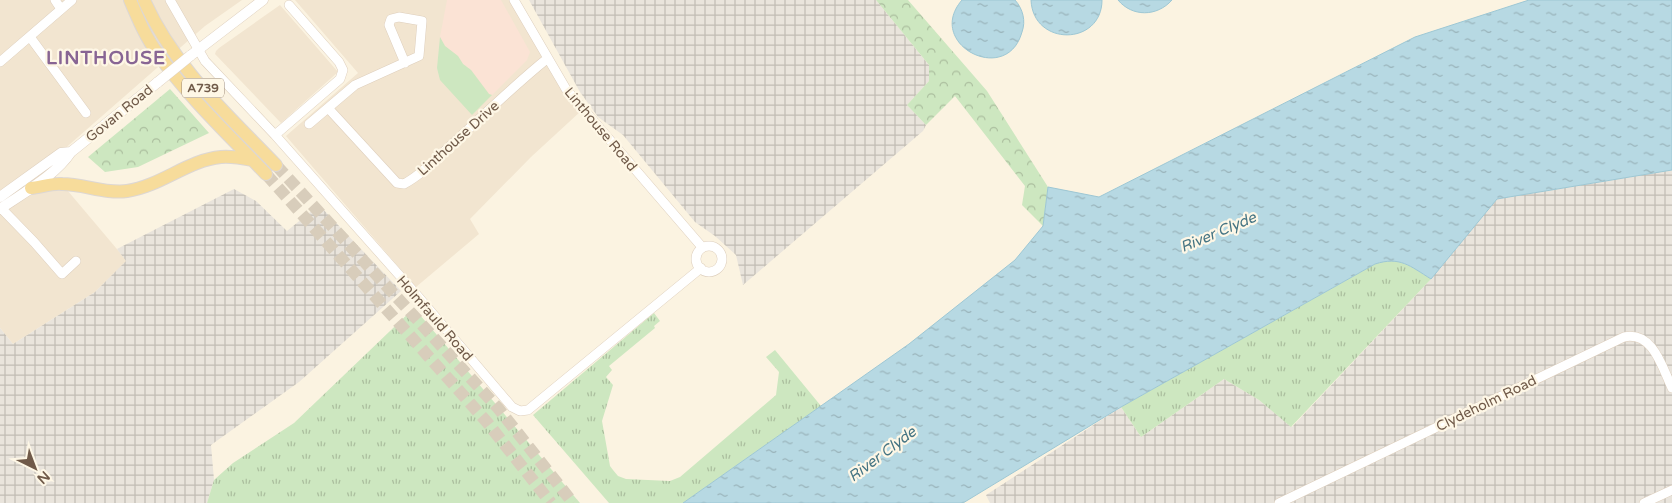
<svg xmlns="http://www.w3.org/2000/svg" width="1672" height="503" font-family="'Varela Round',sans-serif">
<style>
.residential{fill:#f2e5d0}
.commercial{fill:#fbe3d5}
.industrial{fill:url(#industrial-grid)}
.grass{fill:url(#grass-tufts)}
.forest{fill:url(#forest-crowns)}
.green{fill:#cde7c0}
.water{fill:url(#water-ripples);stroke:#9dc7d4}
.lines{fill:none;stroke-linecap:round;stroke-linejoin:round}
.primary-tunnel{stroke:#d8cdbb;stroke-width:12;stroke-dasharray:12 6;stroke-linecap:butt}
.minor-casing{stroke:#decfbd;stroke-width:10}
.tertiary-casing{stroke:#decfbd;stroke-width:11}
.primary-casing{stroke:#ddd7d3;stroke-width:14}
.minor{stroke:#fff;stroke-width:9}
.tertiary{stroke:#fff;stroke-width:10}
.primary{stroke:#f7dc9b;stroke-width:12}
.tertiary-bridge-casing{stroke:#decfbd;stroke-width:11;stroke-linecap:butt}
.tertiary-bridge{stroke:#fff;stroke-width:10}
.labels{text-anchor:middle;stroke-width:4.5;stroke-linejoin:round;paint-order:stroke}
.shield{fill:#fef7e6;stroke:#9b8978;stroke-width:1}
.shield-label{font-size:12px;font-weight:bold;fill:#705a49}
.street-label{font-size:14px;fill:#705a49;stroke:#fef7e6}
.water-label{font-size:15px;font-style:italic;fill:#447483;stroke:#fef7e6}
.district-label{font-size:19px;font-weight:bold;letter-spacing:1px;fill:#886594;stroke:#fef7e6}
</style>
<defs>
<pattern id="industrial-grid" width="8" height="8" patternUnits="userSpaceOnUse" patternTransform="scale(1.25)"><rect width="8" height="8" fill="#e9e4dc"/><path d="M0 4h8M4 0v8" fill="none" stroke="#c1bcb4"/></pattern>
<pattern id="grass-tufts" width="24" height="20" patternUnits="userSpaceOnUse" patternTransform="scale(1.25)"><rect width="24" height="20" fill="#cde7c0"/><path d="M3 7l-1-3M5 7V3M7 7l1-3M15 17l-1-3M17 17v-4M19 17l1-3" fill="none" stroke="#abbe9e"/></pattern>
<pattern id="forest-crowns" width="20" height="18" patternUnits="userSpaceOnUse" patternTransform="scale(1.25)"><rect width="20" height="18" fill="#cde7c0"/><path d="M2 6a3 3 0 1 1 6 0M12 15a3 3 0 1 1 6 0" fill="none" stroke="#abbe9e"/></pattern>
<pattern id="water-ripples" width="26" height="14" patternUnits="userSpaceOnUse" patternTransform="scale(1.25)"><rect width="26" height="14" fill="#b7d9e3"/><path d="M2 4q2-2 4 0t4 0M15 11q2-2 4 0t4 0" fill="none" stroke="#99b3ba"/></pattern>
</defs>
<rect width="100%" height="100%" fill="#fbf3e1"/>
<!-- residential -->
<path class="residential" d="M0,0H242L205,26L46,165L127,261L95,292L13,344L0,328Z
M295,0H510L581,111L531,157L470,219L479,234L416,287L286,136L358,73Z
M280,5L338,72L281,123L215,54L216,51L219,48Z"/>
<!-- commercial -->
<path class="commercial" d="M447,0H501L530,52L527,60L492,95L489,94L471,70L463,64L458,56L445,46L440,37Z"/>
<!-- industrial -->
<path class="industrial" d="M529,0H876L929,65V81L907,105L926,125L923,131L743,285L736,255L715,236L695,222L623,135L598,117L580,92Z
M1672,170V503H990L986,495L1121,407L1141,437L1224,379L1259,400L1292,427L1431,279L1497,199Z
M234,189L256,201L287,231L319,205L401,291L299,382L211,445L214,480L207,503H0V328L13,344L95,292L126,261L117,249Z"/>
<!-- grass -->
<path class="grass" d="M1388,260C1405,261 1417,270 1431,279L1291,427L1259,400L1224,379L1141,437L1121,407L1375,264Z
M414,308L580,503H207L214,480L233,463L294,423Z
M654,313L660,321L654,326L655,328L609,366L612,370L606,377L613,385L602,421L610,466L613,470L618,476L626,479L670,481L680,477L776,395L779,372L766,357L775,350L821,406L683,503H609L533,415Z"/>
<!-- forest -->
<path class="forest" d="M876,0H908L987,91L1048,187L1043,226L1022,205L1025,186L955,96L926,125L907,105L929,81V65Z
M170,89L209,133L138,167L105,172L88,157Z"/>
<!-- green -->
<path class="green" d="M440,37L445,46L458,56L463,64L471,70L489,94L492,95L472,115L440,80L437,68Z"/>
<!-- water -->
<path class="water" d="M962,0H1015C1023,9 1026,21 1022,32C1007,87 924,44 962,0Z
M1031,0H1102C1102,46 1033,47 1031,0Z
M1118,0H1172C1157,17 1132,17 1118,0Z
M1529,0H1672V170L1497,199L1431,279C1410,266 1400,256 1375,264L1121,407L963,503H683L909,344L1015,260L1043,226L1048,187L1099,197L1415,37Z"/>
<g class="lines">
<!-- primary-tunnel -->
<path class="primary-tunnel" d="M276,165L498,408L573,503
M266,174L486,421L551,503"/>
<defs>
<path id="minor" d="M55,0L61,9
M170,0L205,61L275,135L416,294L512,407L520,411L528,410L701,268
M514,0L566,89L702,247
M30,37L86,113
M0,62L72,0
M328,108L397,183L404,184C421,175 435,160 449,147C482,117 513,86 548,58
M309,124L355,85L419,56L422,21L399,17L391,19L389,25L405,63
M275,135L340,79L343,70L339,62L289,5
M0,207L34,242L62,274L76,261
M696 259a13 13 0 1 1 26 0a13 13 0 1 1-26 0Z
M1279,503L1624,337C1653,331 1662,367 1672,388
M1644,503L1672,490"/>
<path id="tertiary" d="M190,56L263,0
M0,197L61,153L71,152
M0,209C23,193 55,176 71,152L158,82"/>
<path id="primary" d="M130,0C138,19 146,38 158,54C189,98 229,135 266,174
M144,0C173,66 227,114 276,165
M31,188C41,187 52,183 62,184C84,184 105,194 127,191C161,186 188,160 221,157C232,156 242,158 252,160"/>
</defs>
<!-- minor casing -->
<use href="#minor" class="minor-casing"/>
<!-- tertiary casing -->
<use href="#tertiary" class="tertiary-casing"/>
<!-- primary casing -->
<use href="#primary" class="primary-casing"/>
<!-- minor -->
<use href="#minor" class="minor"/>
<!-- tertiary -->
<use href="#tertiary" class="tertiary"/>
<!-- primary -->
<use href="#primary" class="primary"/>
<defs>
<path id="tertiary-bridge" d="M158,82L190,56"/>
</defs>
<!-- tertiary-bridge casing -->
<use href="#tertiary-bridge" class="tertiary-bridge-casing"/>
<!-- tertiary-bridge -->
<use href="#tertiary-bridge" class="tertiary-bridge"/>
</g>
<g class="labels">
<!-- shield labels -->
<rect class="shield" x="182" y="78.5" width="42" height="19" rx="4"/>
<g class="shield-label">
<text x="203" y="92">A739</text>
</g>
<!-- street labels -->
<g class="street-label">
<text transform="translate(119 113) rotate(-39)" y="5">Govan Road</text>
<text transform="translate(601 129) rotate(50)" y="5">Linthouse Road</text>
<text transform="translate(458 138) rotate(-42)" y="5">Linthouse Drive</text>
<text transform="translate(435 318) rotate(49)" y="5">Holmfauld Road</text>
<text transform="translate(1486 403) rotate(-26)" y="5">Clydeholm Road</text>
</g>
<!-- water labels -->
<g class="water-label">
<text transform="translate(1218 232) rotate(-23)" y="5">River Clyde</text>
<text transform="translate(882 454) rotate(-37)" y="5">River Clyde</text>
</g>
<!-- district labels -->
<g class="district-label">
<text x="106" y="64">LINTHOUSE</text>
</g>
</g>
<!-- north arrow -->
<g transform="translate(35 468) rotate(138)" stroke="#fef7e6" stroke-width="4" paint-order="stroke">
<path d="M0-4L9 19L0 12L-9 19Z" fill="#705a49"/>
<text y="-8" font-size="14" font-weight="bold" text-anchor="middle" fill="#705a49">N</text>
</g>
</svg>
